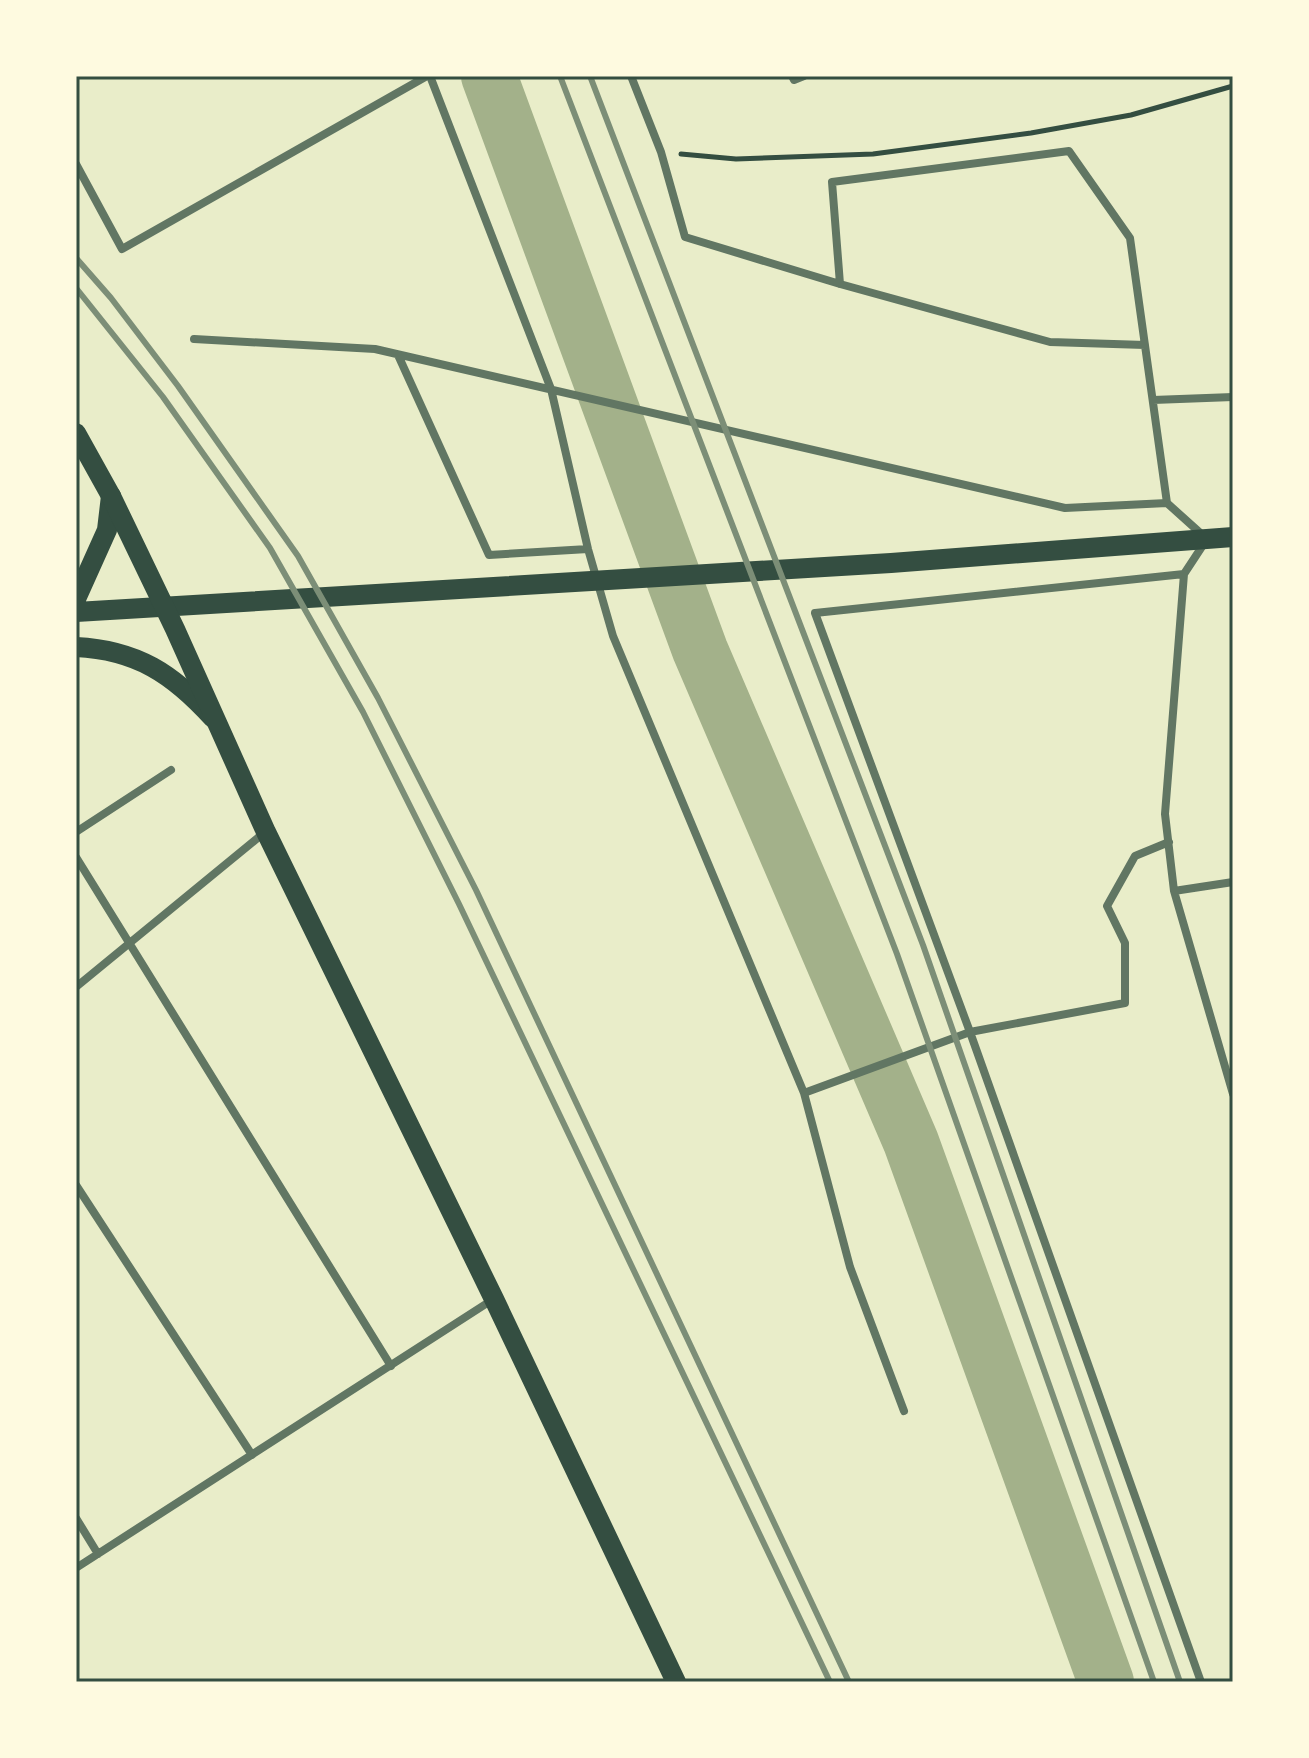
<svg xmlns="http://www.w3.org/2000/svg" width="1309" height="1758" font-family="Jost,sans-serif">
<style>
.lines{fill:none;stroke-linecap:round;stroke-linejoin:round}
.river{stroke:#a3b18a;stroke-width:56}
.path{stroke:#344e41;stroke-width:5}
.minor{stroke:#617663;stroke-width:8}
.primary{stroke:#344e41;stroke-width:20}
.trunk{stroke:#344e41;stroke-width:20}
.rail{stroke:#7c8e77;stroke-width:6}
.neatline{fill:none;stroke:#344e41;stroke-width:3}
</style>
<rect width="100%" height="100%" fill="#e9edc9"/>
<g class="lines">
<!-- river -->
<path class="river" d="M489,76L700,650L911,1142L1106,1682"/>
<!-- path -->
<path class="path" d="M681,154L736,159L873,154L1031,133L1131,115L1233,86"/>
<!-- minor -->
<path class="minor" d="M430,76L551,389L588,549L613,636L804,1093L850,1267L904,1411
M631,76L661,152L685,237L840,284L1050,342L1145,345
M792,76L794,80L804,76
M76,164L122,249L427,76
M840,284L832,182L1069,151L1130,238L1167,503
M194,339L375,349L1065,508L1167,503L1207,539L1184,574L1165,814L1174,891L1233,1094
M398,355L489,555L588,549
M1153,400L1233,397
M1184,574L815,613L970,1032L1201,1682
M76,832L171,770
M76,857L391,1366
M1174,891L1233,882
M76,987L265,832
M804,1093L970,1032L1125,1003V943L1107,906L1135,856L1169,842
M76,1185L252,1455
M76,1518L98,1554
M76,1568L492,1300"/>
<!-- primary -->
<path class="primary" d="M76,599L107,530L111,496
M76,612L891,563L1233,537
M76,647C137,650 173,674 213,718"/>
<!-- trunk -->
<path class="trunk" d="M76,433L111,496L175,629L266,832L494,1299L676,1682"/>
<!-- rail -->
<path class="rail" d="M560,76L897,954L1154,1682
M590,76L923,945L1180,1682
M76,258L111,298L178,386L298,556L378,698L476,890L849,1682
M76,288L163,397L270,548L363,712L459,904L830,1682"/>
</g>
<!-- border -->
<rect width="1309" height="1758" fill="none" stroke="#fefae0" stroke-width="156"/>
<rect x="78" y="78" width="1153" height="1602" class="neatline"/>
</svg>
